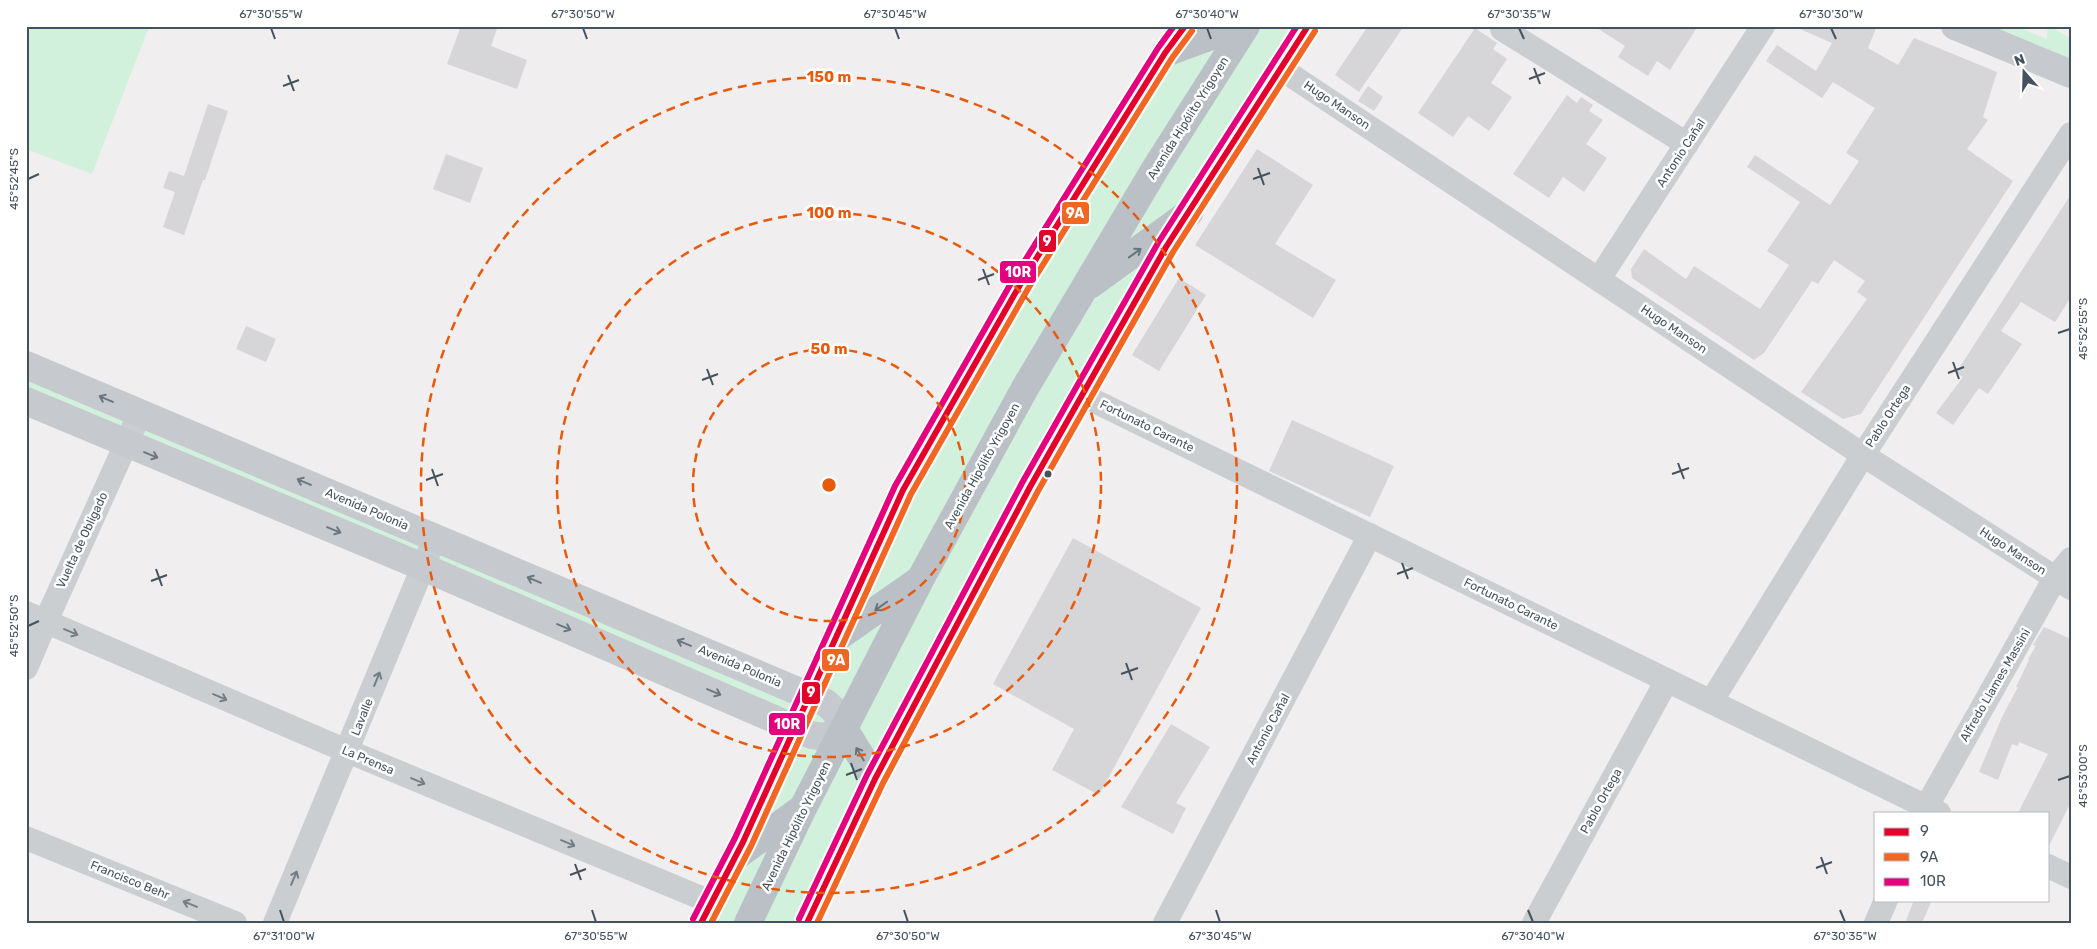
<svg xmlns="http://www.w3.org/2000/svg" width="2097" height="949" font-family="Rubik,sans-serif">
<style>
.green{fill:#d1f1dc}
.building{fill:#d6d6d9}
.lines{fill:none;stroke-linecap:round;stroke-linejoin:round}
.minor{stroke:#caced0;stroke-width:24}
.major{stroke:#c6cace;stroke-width:28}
.highway{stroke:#bac0c6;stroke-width:28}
.bus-1-casing{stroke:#fff;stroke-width:10}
.bus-2-casing{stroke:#fff;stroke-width:10}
.bus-3-casing{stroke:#fff;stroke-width:10}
.bus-1{stroke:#e4002b;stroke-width:6}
.bus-2{stroke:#f26522;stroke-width:6}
.bus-3{stroke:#e5007d;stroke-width:6}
.oneway{stroke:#67737c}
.oneway2{stroke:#6b767f}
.oneway3{stroke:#737d85}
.ticks{fill:none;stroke:#44525d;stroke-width:2}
.ring{fill:none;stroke:#e8590c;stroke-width:2.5;stroke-dasharray:9 6}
.bus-dot{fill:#44525d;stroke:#fff;stroke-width:2}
.labels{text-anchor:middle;stroke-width:5;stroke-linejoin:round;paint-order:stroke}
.street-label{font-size:12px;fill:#44525d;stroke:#fff}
.centre{fill:#e8590c;stroke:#fff;stroke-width:2.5}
.ring-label{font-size:15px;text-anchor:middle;font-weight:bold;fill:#e8590c;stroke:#fff;stroke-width:5;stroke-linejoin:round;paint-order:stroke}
.line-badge{stroke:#fff;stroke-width:2}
.badge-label{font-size:14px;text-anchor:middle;font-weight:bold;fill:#fff}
.neatline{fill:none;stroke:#44525d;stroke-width:2}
.ticks-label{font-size:12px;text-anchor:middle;fill:#44525d}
</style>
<rect width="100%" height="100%" fill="#f0eeee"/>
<!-- green -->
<path class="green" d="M26,26L149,27L92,174L26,149Z
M1185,26H1308L1189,213L807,923H701L795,727L26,401V365L809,696L903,490Z
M1981,26H2015L2047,39L2048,26L2071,38V64Z"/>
<!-- building -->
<path class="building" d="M461,26H498L491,46L527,60L517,89L447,64Z
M1368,26H1404L1359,92L1335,75Z
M1594,26H1698L1670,70L1657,61L1648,76L1618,57L1625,46Z
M1793,26H1877L1868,48L1898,65L1914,38L1997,72L1983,117L1988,120L1967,149L2013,181L1861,414L1843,419L1801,392L1867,299L1857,292L1865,281L1834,260L1818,284L1812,281L1764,353L1754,360L1632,278L1631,269L1644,249L1686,279L1694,266L1760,309L1789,265L1767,251L1800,202L1747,167L1755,155L1830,205L1859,161L1846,153L1875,108L1833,82L1822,98L1766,61L1777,45L1816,71L1832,43Z
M1475,28L1497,43L1493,49L1507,59L1491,83L1512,97L1489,131L1468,116L1453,137L1418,113Z
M1368,86L1383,97L1374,111L1358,101Z
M1567,95L1577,103L1581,97L1593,105L1589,111L1603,120L1586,144L1607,158L1584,192L1563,177L1549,198L1513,174Z
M208,104L228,111L205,180H203L184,235L163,227L175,192L163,188L169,171L184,176Z
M1257,149L1313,185L1275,244L1336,280L1313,318L1195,245Z
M446,154L483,168L470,203L433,189Z
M2071,194V297L2055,322L2021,302L2001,331L2022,344L1988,394L1979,388L1953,425L1936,413L1963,377L1956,373Z
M1179,278L1206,295L1159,371L1132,355Z
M246,326L276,339L266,362L236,349Z
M1292,420L1394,466L1370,517L1269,471Z
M1073,538L1201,608L1099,795L1052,770L1074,729L993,684Z
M2044,627L2071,639V802L2048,848V813H2018L2048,754L2019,742L2018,746L2012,744L1998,780L1979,772L2002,717L2018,687H2016L2029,660L2028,659L2036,646L2033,645Z
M1171,724L1210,747L1176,803L1186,808L1173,834L1121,807Z
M1914,900H1932L1922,923H1905Z"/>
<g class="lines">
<!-- minor -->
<path class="minor" d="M1502,29L1687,144
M1280,68L1863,455L2071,588
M1599,279L1763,26
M1082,395L1939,813
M26,613L328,743L711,902
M26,668L46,621L140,413
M1711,702L1863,455L2071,134
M1923,813L2055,578L2071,559
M26,838L235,923
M2048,866L2071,877
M275,923L435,538
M701,923L743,842L903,490L1021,283L1165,53L1185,26
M807,923L875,779L1030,487L1166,247L1308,26
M1165,923L1370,535
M1534,923L1667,680
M1876,923L1886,900"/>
<!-- major -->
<path class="major" d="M1955,26L2071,74
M26,365L826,703L839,715L844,729L824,737L811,735L423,567L26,401"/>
<!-- highway -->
<path class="highway" d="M1165,53L1238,26
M1090,285L1189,213
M835,639L918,581
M844,729L875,779
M735,857L800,810
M748,923L803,808L921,578L1025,388L1155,169L1246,26"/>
<defs>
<path id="bus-1" d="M701,923L743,842L903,490L1021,283L1165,53L1185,26
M807,923L875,779L1030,487L1166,247L1308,26"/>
<path id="bus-2" d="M711,923L751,846L911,494L1029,287L1172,58L1192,31
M817,923L883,783L1038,491L1173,252L1315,31"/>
<path id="bus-3" d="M693,919L735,838L895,486L1014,278L1158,48L1174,26
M799,919L867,775L1022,483L1158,243L1297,26"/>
</defs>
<!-- bus-1 casing -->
<use href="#bus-1" class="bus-1-casing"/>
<!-- bus-2 casing -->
<use href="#bus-2" class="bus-2-casing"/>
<!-- bus-3 casing -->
<use href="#bus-3" class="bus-3-casing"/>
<!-- bus-1 -->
<use href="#bus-1" class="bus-1"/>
<!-- bus-2 -->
<use href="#bus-2" class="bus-2"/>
<!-- bus-3 -->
<use href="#bus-3" class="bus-3"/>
</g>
<!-- one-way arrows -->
<defs><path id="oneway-shaft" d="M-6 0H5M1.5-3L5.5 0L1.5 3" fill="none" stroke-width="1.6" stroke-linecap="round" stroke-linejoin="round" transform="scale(1.25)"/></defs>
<g class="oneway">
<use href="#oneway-shaft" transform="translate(1135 253) rotate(-36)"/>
<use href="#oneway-shaft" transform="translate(881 606) rotate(145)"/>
<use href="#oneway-shaft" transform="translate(860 754) rotate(-121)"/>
</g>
<g class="oneway2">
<use href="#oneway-shaft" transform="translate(106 399) rotate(-157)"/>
<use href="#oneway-shaft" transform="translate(151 455) rotate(22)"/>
<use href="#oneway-shaft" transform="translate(304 482) rotate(-157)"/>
<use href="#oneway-shaft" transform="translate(334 530) rotate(22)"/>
<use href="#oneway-shaft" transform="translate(534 580) rotate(-157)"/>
<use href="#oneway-shaft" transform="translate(564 627) rotate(23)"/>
<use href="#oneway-shaft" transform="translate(684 643) rotate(-157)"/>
<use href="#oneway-shaft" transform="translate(714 692) rotate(23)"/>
</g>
<g class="oneway3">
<use href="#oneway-shaft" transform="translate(71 632) rotate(23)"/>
<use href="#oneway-shaft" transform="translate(377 679) rotate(-68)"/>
<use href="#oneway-shaft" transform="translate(220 697) rotate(23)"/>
<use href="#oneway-shaft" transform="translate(418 781) rotate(23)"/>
<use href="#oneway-shaft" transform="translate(568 843) rotate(23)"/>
<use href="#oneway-shaft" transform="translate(294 878) rotate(-67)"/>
<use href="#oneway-shaft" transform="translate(190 904) rotate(-158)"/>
</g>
<!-- ticks -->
<path class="ticks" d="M271,28L275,39M583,28L587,39M895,28L899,39M1207,28L1211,39M1519,28L1524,39M1831,28L1836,39M1534,68L1540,84M288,75L294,91M1529,79L1545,73M283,86L299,80M1258,168L1264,185M28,179L39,174M1253,179L1270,173M983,269L989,285M978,280L994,274M2058,333L2070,329M1953,362L1959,379M707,369L713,385M1948,373L1964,367M702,380L718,374M1678,463L1684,479M432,469L438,486M1672,474L1689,468M426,480L443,474M1402,563L1408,579M156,569L162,586M1397,574L1413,568M151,581L167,575M28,626L39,621M1126,663L1132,680M1121,674L1138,668M851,763L857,780M846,775L862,769M2058,780L2070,776M1821,857L1827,874M575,864L581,880M1816,868L1832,862M570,875L586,869M280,910L284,922M592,910L596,922M904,910L908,922M1216,910L1220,922M1528,910L1533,922M1840,910L1845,922"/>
<!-- distance rings -->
<g class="ring">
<circle cx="829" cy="485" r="136"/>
<circle cx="829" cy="485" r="272"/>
<circle cx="829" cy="485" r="408"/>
</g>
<!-- markers -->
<circle class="bus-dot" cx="1048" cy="474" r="4.5"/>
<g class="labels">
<!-- street labels -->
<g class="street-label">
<text transform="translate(1337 105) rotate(34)" y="4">Hugo Manson</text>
<text transform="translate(1188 118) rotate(-58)" y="4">Avenida Hipólito Yrigoyen</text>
<text transform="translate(1681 153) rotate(-57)" y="4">Antonio Cañal</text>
<text transform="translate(1674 329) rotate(34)" y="4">Hugo Manson</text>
<text transform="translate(1888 416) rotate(-57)" y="4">Pablo Ortega</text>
<text transform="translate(1147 426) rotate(26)" y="4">Fortunato Carante</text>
<text transform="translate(982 466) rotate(-61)" y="4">Avenida Hipólito Yrigoyen</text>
<text transform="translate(367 509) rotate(23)" y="4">Avenida Polonia</text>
<text transform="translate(82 540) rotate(-65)" y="4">Vuelta de Obligado</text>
<text transform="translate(2013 551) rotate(33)" y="4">Hugo Manson</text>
<text transform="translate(1511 604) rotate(26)" y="4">Fortunato Carante</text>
<text transform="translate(740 666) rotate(23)" y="4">Avenida Polonia</text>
<text transform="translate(1995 685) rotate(-60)" y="4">Alfredo Llames Massini</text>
<text transform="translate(362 717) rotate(-68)" y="4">Lavalle</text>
<text transform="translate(1268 729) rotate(-62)" y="4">Antonio Cañal</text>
<text transform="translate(368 760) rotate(23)" y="4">La Prensa</text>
<text transform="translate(1601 801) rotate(-61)" y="4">Pablo Ortega</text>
<text transform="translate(796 826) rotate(-64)" y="4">Avenida Hipólito Yrigoyen</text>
<text transform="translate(130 880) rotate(22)" y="4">Francisco Behr</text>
</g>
</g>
<circle cx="829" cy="485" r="8" class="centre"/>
<g class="ring-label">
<text x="829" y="82">150 m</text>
<text x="829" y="218">100 m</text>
<text x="829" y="354">50 m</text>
</g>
<g class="line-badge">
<rect x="1061" y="201" width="29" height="24" rx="5" fill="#f26522"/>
<rect x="1038" y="229" width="19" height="24" rx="5" fill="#e4002b"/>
<rect x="999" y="260" width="38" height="24" rx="5" fill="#e5007d"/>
<rect x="821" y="648" width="29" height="24" rx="5" fill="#f26522"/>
<rect x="801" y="681" width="20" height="24" rx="5" fill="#e4002b"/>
<rect x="768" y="712" width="38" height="24" rx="5" fill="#e5007d"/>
</g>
<g class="badge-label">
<text x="1075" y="218">9A</text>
<text x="1047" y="246">9</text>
<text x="1018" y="277">10R</text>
<text x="836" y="665">9A</text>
<text x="811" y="697">9</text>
<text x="787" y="729">10R</text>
</g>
<!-- border -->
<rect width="2097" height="949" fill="none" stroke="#ffffff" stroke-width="55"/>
<!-- legend -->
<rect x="1874" y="812" width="175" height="90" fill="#ffffff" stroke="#b4babe"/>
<rect x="1884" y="828" width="25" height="8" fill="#e4002b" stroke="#b4babe"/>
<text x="1920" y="836" font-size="15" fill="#44525d">9</text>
<rect x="1884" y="853" width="25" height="8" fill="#f26522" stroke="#b4babe"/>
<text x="1920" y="862" font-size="15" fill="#44525d">9A</text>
<rect x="1884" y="878" width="25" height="8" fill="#e5007d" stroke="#b4babe"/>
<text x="1920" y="886" font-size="15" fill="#44525d">10R</text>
<!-- north arrow -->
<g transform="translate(2024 72) rotate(340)" stroke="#ffffff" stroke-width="4" paint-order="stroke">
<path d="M0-4L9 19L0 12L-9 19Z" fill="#44525d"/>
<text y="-8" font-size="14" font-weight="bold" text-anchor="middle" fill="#44525d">N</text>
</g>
<rect x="28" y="28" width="2042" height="894" class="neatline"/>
<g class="ticks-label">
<text x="271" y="18">67°30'55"W</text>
<text x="583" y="18">67°30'50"W</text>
<text x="895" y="18">67°30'45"W</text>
<text x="1207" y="18">67°30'40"W</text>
<text x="1519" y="18">67°30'35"W</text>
<text x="1831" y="18">67°30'30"W</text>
<text transform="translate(14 179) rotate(-90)" y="4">45°52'45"S</text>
<text transform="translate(2083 329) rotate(-90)" y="4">45°52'55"S</text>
<text transform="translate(14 626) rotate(-90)" y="4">45°52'50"S</text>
<text transform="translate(2083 776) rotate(-90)" y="4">45°53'00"S</text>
<text x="284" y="940">67°31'00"W</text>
<text x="596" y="940">67°30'55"W</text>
<text x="908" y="940">67°30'50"W</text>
<text x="1220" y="940">67°30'45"W</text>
<text x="1533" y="940">67°30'40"W</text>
<text x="1845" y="940">67°30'35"W</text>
</g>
</svg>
